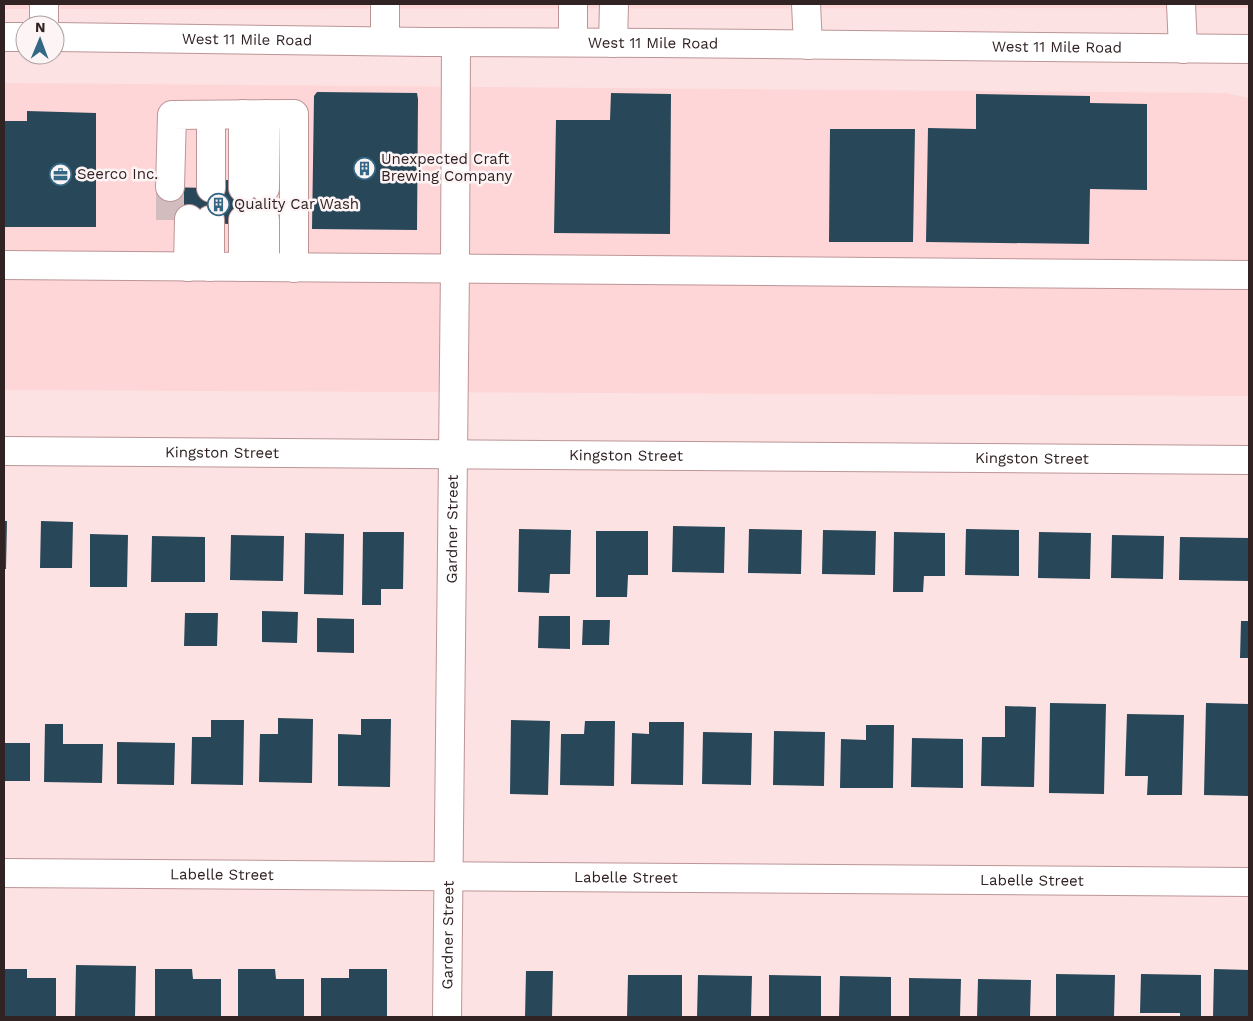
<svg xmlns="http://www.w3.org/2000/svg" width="1253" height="1021" font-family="'Work Sans',sans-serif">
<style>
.built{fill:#fed6d7}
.building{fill:#284759}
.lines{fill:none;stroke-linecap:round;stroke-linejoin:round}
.minor-tunnel{stroke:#d3bcbd;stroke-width:28;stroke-dasharray:28 14;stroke-linecap:butt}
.minor-casing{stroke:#bd9597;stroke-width:30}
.major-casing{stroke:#bd9597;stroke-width:30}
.minor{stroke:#fff;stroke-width:28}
.major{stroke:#fff;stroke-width:28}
.labels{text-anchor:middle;stroke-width:5;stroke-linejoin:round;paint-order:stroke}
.street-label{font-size:15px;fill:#312223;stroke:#fdf4f5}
.poi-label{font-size:15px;fill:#312223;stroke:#fdf4f5;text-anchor:start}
</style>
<rect width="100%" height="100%" fill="#fce2e3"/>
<!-- built -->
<path class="built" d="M4,4H1249V8L4,9Z
M4,83L1225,93L1249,98V396L4,390Z"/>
<!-- building -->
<path class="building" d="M317,92L417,93L418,99L417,230L312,229L314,96Z
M611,93L671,94L670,234L554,233L556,120H610Z
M976,94L1090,96V103L1147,104V190L1090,189L1089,244L926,242L928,128L976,129Z
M27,111L96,113V227H4V121H27Z
M830,129H915L913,242H829Z
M221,180H236L276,188V220L235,225L189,219H159V187L211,188Z
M4,521H7L6,569H4Z
M41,521L73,522L72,568H40Z
M673,526L725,527L724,573L672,572Z
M519,529L571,530L570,574H550L549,593L518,592Z
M749,529L802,530L801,574L748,573Z
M966,529L1019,530V576L965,575Z
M823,530L876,531L875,575L822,574Z
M596,531H648V575H628L627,597H596Z
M363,532H404L403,589H381V605H362Z
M894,532L945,533V576H924L923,592H893Z
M1039,532L1091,533L1090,579L1038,578Z
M305,533L344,534L343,595L304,594Z
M90,534L128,535L127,587H90Z
M231,535L284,536L283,581L230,580Z
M1112,535L1164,536L1163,579L1111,578Z
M152,536L205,537V582H151Z
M1180,537L1249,538V581L1179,580Z
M262,611L298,612L297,643L262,642Z
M185,613H218L217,646H184Z
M539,616H570V649L538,648Z
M317,618L354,619V653L317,652Z
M583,620H610L609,645H582Z
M1241,621H1249V658H1240Z
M1050,703L1106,704L1104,794L1049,793Z
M1206,703L1249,704V796L1204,795Z
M1005,706L1036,707L1034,787L981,786L982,737H1005Z
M1127,714L1184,715L1182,795H1147L1148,776H1125Z
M278,718L313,719L312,783L259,782L260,734H278Z
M361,719H391L390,787L338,786V734L361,735Z
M211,720H244L243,785L191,784L192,737H211Z
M511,720L550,721L548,795L510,794Z
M585,721H615L614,786L560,785L561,734H584Z
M649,722H684L683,785L631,784L632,733L649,734Z
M45,724H63V744H103L102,783L44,782Z
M866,725H894L893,788H840L841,739L866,740Z
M774,731L825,732L824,786L773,785Z
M703,732L752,733L751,785L702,784Z
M912,738L963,739V788L911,787Z
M117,742L175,743L174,785L117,784Z
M4,743H30V781H4Z
M76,965L136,966L135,1017H75Z
M4,969H27V978H56V1017H4Z
M155,969H192L193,979H221V1017H155Z
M238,969H275L276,979H304V1017H238Z
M349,969H387V1017H321V978H349Z
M1214,969L1249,970V1017H1213Z
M526,971H553L552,1017H525Z
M1056,974L1115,975L1114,1017H1056Z
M1141,974L1201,975V1017H1180V1013H1140Z
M628,975H682V1017H627Z
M698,975L752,976L751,1017H697Z
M769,975L821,976V1017H769Z
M840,976L891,977V1017H839Z
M909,978L961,979L960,1017H909Z
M978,979L1031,980L1030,1017H977Z"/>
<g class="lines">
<!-- minor-tunnel -->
<path class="minor-tunnel" d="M170,220V187"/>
<defs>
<g id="minor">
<path d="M385,4V41"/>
<path d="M573,4V42"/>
<path d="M806,4L808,45"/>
<path d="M1181,4L1183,49"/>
<path d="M44,25V4"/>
<path d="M613,43L614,4"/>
<path d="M243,114V188"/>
<path d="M170,187L172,115L294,114V268"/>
<path d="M211,188V115"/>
<path d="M265,188L266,114"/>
<path d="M4,265L1249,275"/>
<path d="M188,267L189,219"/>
<path d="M210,267V220"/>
<path d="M243,267V220"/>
<path d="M265,267V220"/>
<path id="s1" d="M4,451L1249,460"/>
<path id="s2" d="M4,873L1249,882"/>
<path id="s3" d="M447,1017L455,268L456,42"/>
</g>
<g id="major">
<path d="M4,37H25"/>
<path id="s4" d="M55,37L426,42L657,43L1249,49"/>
</g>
</defs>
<!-- minor casing -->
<use href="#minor" class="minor-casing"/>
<!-- major casing -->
<use href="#major" class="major-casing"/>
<!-- minor -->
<use href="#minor" class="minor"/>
<!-- major -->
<use href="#major" class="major"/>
</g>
<!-- icons -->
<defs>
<symbol id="building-ring" viewBox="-11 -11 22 22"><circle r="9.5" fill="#fdf4f5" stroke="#336784" stroke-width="1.5"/><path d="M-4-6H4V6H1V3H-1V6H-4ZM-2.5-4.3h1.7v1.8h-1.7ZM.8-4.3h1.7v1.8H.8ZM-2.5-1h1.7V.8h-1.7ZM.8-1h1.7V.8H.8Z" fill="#336784"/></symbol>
<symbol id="office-ring" viewBox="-11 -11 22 22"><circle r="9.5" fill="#fdf4f5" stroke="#336784" stroke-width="1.5"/><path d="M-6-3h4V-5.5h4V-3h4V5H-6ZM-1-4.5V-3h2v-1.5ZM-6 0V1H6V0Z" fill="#336784"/></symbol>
</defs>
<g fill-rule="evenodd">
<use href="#building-ring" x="352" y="156" width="25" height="25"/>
<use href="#office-ring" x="48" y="162" width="25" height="25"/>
<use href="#building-ring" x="206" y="192" width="25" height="25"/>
</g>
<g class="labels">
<!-- street labels -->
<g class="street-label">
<text dy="5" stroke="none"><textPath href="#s4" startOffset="192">West 11 Mile Road</textPath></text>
<text dy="5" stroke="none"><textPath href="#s4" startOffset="598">West 11 Mile Road</textPath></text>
<text dy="5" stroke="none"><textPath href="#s4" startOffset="1002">West 11 Mile Road</textPath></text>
<text dy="5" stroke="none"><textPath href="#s1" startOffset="218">Kingston Street</textPath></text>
<text dy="5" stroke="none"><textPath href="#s1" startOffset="622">Kingston Street</textPath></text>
<text dy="5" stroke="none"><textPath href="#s1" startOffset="1028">Kingston Street</textPath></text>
<text dy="5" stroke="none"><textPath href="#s3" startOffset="488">Gardner Street</textPath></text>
<text dy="5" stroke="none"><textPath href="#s2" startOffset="218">Labelle Street</textPath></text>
<text dy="5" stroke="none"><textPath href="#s2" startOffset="622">Labelle Street</textPath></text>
<text dy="5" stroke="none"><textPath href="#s2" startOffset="1028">Labelle Street</textPath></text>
<text dy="5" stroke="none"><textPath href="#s3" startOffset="82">Gardner Street</textPath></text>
</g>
<!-- poi labels -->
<g class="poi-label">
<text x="381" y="164">Unexpected Craft<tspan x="381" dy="17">Brewing Company</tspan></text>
<text x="77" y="179">Seerco Inc.</text>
<text x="234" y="209">Quality Car Wash</text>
</g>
</g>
<!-- border -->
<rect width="1253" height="1021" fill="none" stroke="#312223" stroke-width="10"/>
<!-- north arrow -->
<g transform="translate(40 40) rotate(1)"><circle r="24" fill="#fdf4f5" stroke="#aba0a1"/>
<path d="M0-4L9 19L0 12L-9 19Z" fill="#336784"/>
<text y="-8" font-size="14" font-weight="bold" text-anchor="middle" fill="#312223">N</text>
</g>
</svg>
